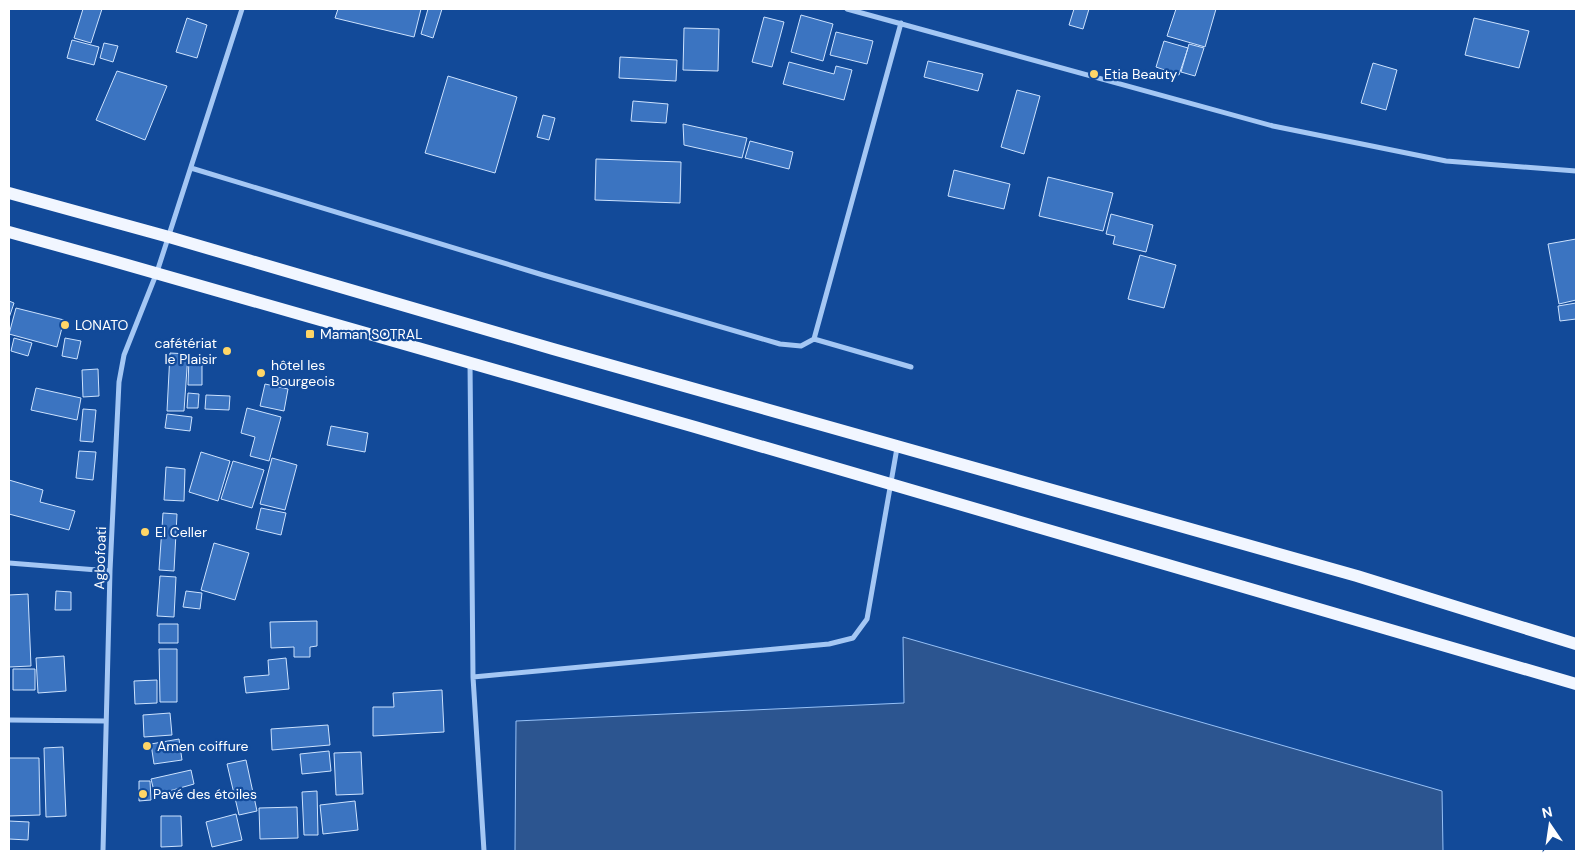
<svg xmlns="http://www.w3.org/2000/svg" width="1585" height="860" font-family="'DM Sans',sans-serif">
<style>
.water{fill:#2c5590;stroke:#96c1f7}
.building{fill:#3b74c1;stroke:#cce2fe}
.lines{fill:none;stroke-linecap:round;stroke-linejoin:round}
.street{stroke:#a4c7f4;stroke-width:5}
.primary{stroke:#f1f6ff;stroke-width:12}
.poi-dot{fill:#ffd667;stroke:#124a99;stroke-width:2}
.labels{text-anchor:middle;stroke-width:4.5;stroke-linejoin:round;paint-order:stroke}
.poi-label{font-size:14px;fill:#fff;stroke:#124a99;text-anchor:start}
.street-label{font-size:14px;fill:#fff;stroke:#124a99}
</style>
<rect width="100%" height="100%" fill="#124a99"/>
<!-- water -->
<path class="water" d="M903,637L1442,791L1443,851H515L516,721L904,703Z"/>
<!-- building -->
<path class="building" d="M83,9H102L91,43L74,38Z
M338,9H421L414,37L335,18Z
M428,9H442L433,38L421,34Z
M1074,9H1089L1083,29L1069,25Z
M1176,9H1216L1205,47L1167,36Z
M801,15L833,24L823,61L791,52Z
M764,17L784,22L772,67L752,62Z
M187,18L207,25L197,58L176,52Z
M1474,18L1529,31L1519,68L1465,55Z
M684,28L719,29L718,71L683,70Z
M836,32L873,41L867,64L830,55Z
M72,40L99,47L94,65L67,58Z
M1164,41L1188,48L1179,75L1156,67Z
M104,43L118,46L113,62L100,58Z
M1189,44L1204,48L1195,76L1181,72Z
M620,57L677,60L676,81L619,78Z
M928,61L983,74L978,91L924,77Z
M789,62L834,74L836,66L852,70L844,100L783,84Z
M1373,63L1397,70L1386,110L1361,103Z
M117,71L167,86L145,140L96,120Z
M448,76L517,97L495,173L425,153Z
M1017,90L1040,96L1024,154L1001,147Z
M633,101L668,104L666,123L631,121Z
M543,115L555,118L549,140L537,137Z
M683,124L747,138L742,158L684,145Z
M750,141L793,152L789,169L745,158Z
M596,159L681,162L680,203L595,200Z
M954,170L1010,184L1004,209L948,196Z
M1048,177L1113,193L1103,231L1039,216Z
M1111,214L1153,225L1146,252L1113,244L1115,236L1106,234Z
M1576,239V300L1559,304L1548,244Z
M1140,255L1176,265L1164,308L1128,299Z
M9,301L14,303L9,318Z
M1576,303V319L1560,321L1558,306Z
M16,308L64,320L57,347L9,334Z
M14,338L32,343L28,356L11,351Z
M65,338L81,341L77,359L62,356Z
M170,353L188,354L184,411H167Z
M189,358L202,359V385H188Z
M98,369L99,396L83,397L82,370Z
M265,384L288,389L284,411L260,406Z
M36,388L81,398L77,420L31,410Z
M188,393L199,394L198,408H187Z
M206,395L230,396L229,410L205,409Z
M247,408L281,417L269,461L250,456L255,437L241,433Z
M83,409L96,410L93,442L80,441Z
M167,414L192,417L190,431L165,428Z
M331,426L368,433L365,452L327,445Z
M79,451L96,452L93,480L76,478Z
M201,452L230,461L218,501L189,492Z
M272,458L297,465L285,510L260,504Z
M233,461L264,470L252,508L221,499Z
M166,467L185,469L184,501L164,500Z
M9,480L43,490L40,502L75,511L69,530L9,514Z
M261,508L286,513L281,535L256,529Z
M163,513L177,514L174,571L159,570Z
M214,543L249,553L235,600L201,590Z
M160,576L176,577L174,617L157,616Z
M56,591L71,592V610H55Z
M186,591L202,593L200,609L183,607Z
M28,594L31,666L9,667V595Z
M317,621V646L310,647V657H294V647L271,648L270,622Z
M159,624H178V643H159Z
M159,649H177V702H160Z
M64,656L66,691L38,693L36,658Z
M286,658L289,689L246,693L244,677L269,675L268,660Z
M13,669H35V690H13Z
M157,680V703L135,704L134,681Z
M442,690L444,732L373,736V707H394L393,693Z
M170,713L172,735L144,737L143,715Z
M328,725L330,745L272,750L271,729Z
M179,739L182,760L154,764L151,744Z
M63,747L66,816L46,817L44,748Z
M329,751L331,771L302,774L300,754Z
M361,752L363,794L336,795L334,753Z
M9,758H39L40,815L9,816Z
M246,760L257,811L239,815L227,764Z
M191,770L194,784L155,795L151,779Z
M139,781H150L151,800L139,801Z
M317,791L318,835H304L302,792Z
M355,801L358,830L323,834L320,805Z
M297,807L298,838L260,839L259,808Z
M236,814L242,840L212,847L206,822Z
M161,816H181L182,846L161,847Z
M9,821L29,822L28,840L9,839Z"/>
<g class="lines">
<!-- street -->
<path class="street" d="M847,9L1273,126L1446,161L1576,171
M191,168L543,275L780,344L801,346L814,339L901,23
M814,339L911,367
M470,363L473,677L484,851
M9,563L110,571
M473,677L829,644L853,638L867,619L897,448
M9,720L106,721
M103,851L110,571L119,382L124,355L157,272L242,9"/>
<!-- primary -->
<path class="primary" d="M9,193L169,237L553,349L1357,576L1576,644
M9,232C238,295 466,361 695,427C989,512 1283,597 1576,684"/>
</g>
<!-- markers -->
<g class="poi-dot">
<circle cx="1094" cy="74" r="5"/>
<circle cx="65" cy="325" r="5"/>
<rect x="305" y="329" width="10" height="10" rx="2.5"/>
<circle cx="227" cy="351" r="5"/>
<circle cx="261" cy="373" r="5"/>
<circle cx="145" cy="532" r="5"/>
<circle cx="147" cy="746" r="5"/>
<circle cx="143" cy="794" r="5"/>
</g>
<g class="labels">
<!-- poi labels -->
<g class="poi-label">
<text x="1104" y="79">Etia Beauty</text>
<text x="75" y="330">LONATO</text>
<text x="320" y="339">Maman SOTRAL</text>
<text x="217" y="348" text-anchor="end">cafétériat<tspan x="217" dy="16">le Plaisir</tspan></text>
<text x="271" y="370">hôtel les<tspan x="271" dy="16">Bourgeois</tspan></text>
<text x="155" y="537">El Celler</text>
<text x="157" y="751">Amen coiffure</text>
<text x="153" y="799">Pavé des étoiles</text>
</g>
<!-- street labels -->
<g class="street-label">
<text transform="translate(100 558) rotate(-88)" y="5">Agbofoati</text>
</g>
</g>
<!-- border -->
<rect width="1585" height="860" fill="none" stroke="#ffffff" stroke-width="20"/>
<!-- north arrow -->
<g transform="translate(1550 825) rotate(347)" stroke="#124a99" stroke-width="4" paint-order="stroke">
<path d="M0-4L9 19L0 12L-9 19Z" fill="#ffffff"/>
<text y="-8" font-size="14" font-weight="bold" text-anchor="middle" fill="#ffffff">N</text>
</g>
</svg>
